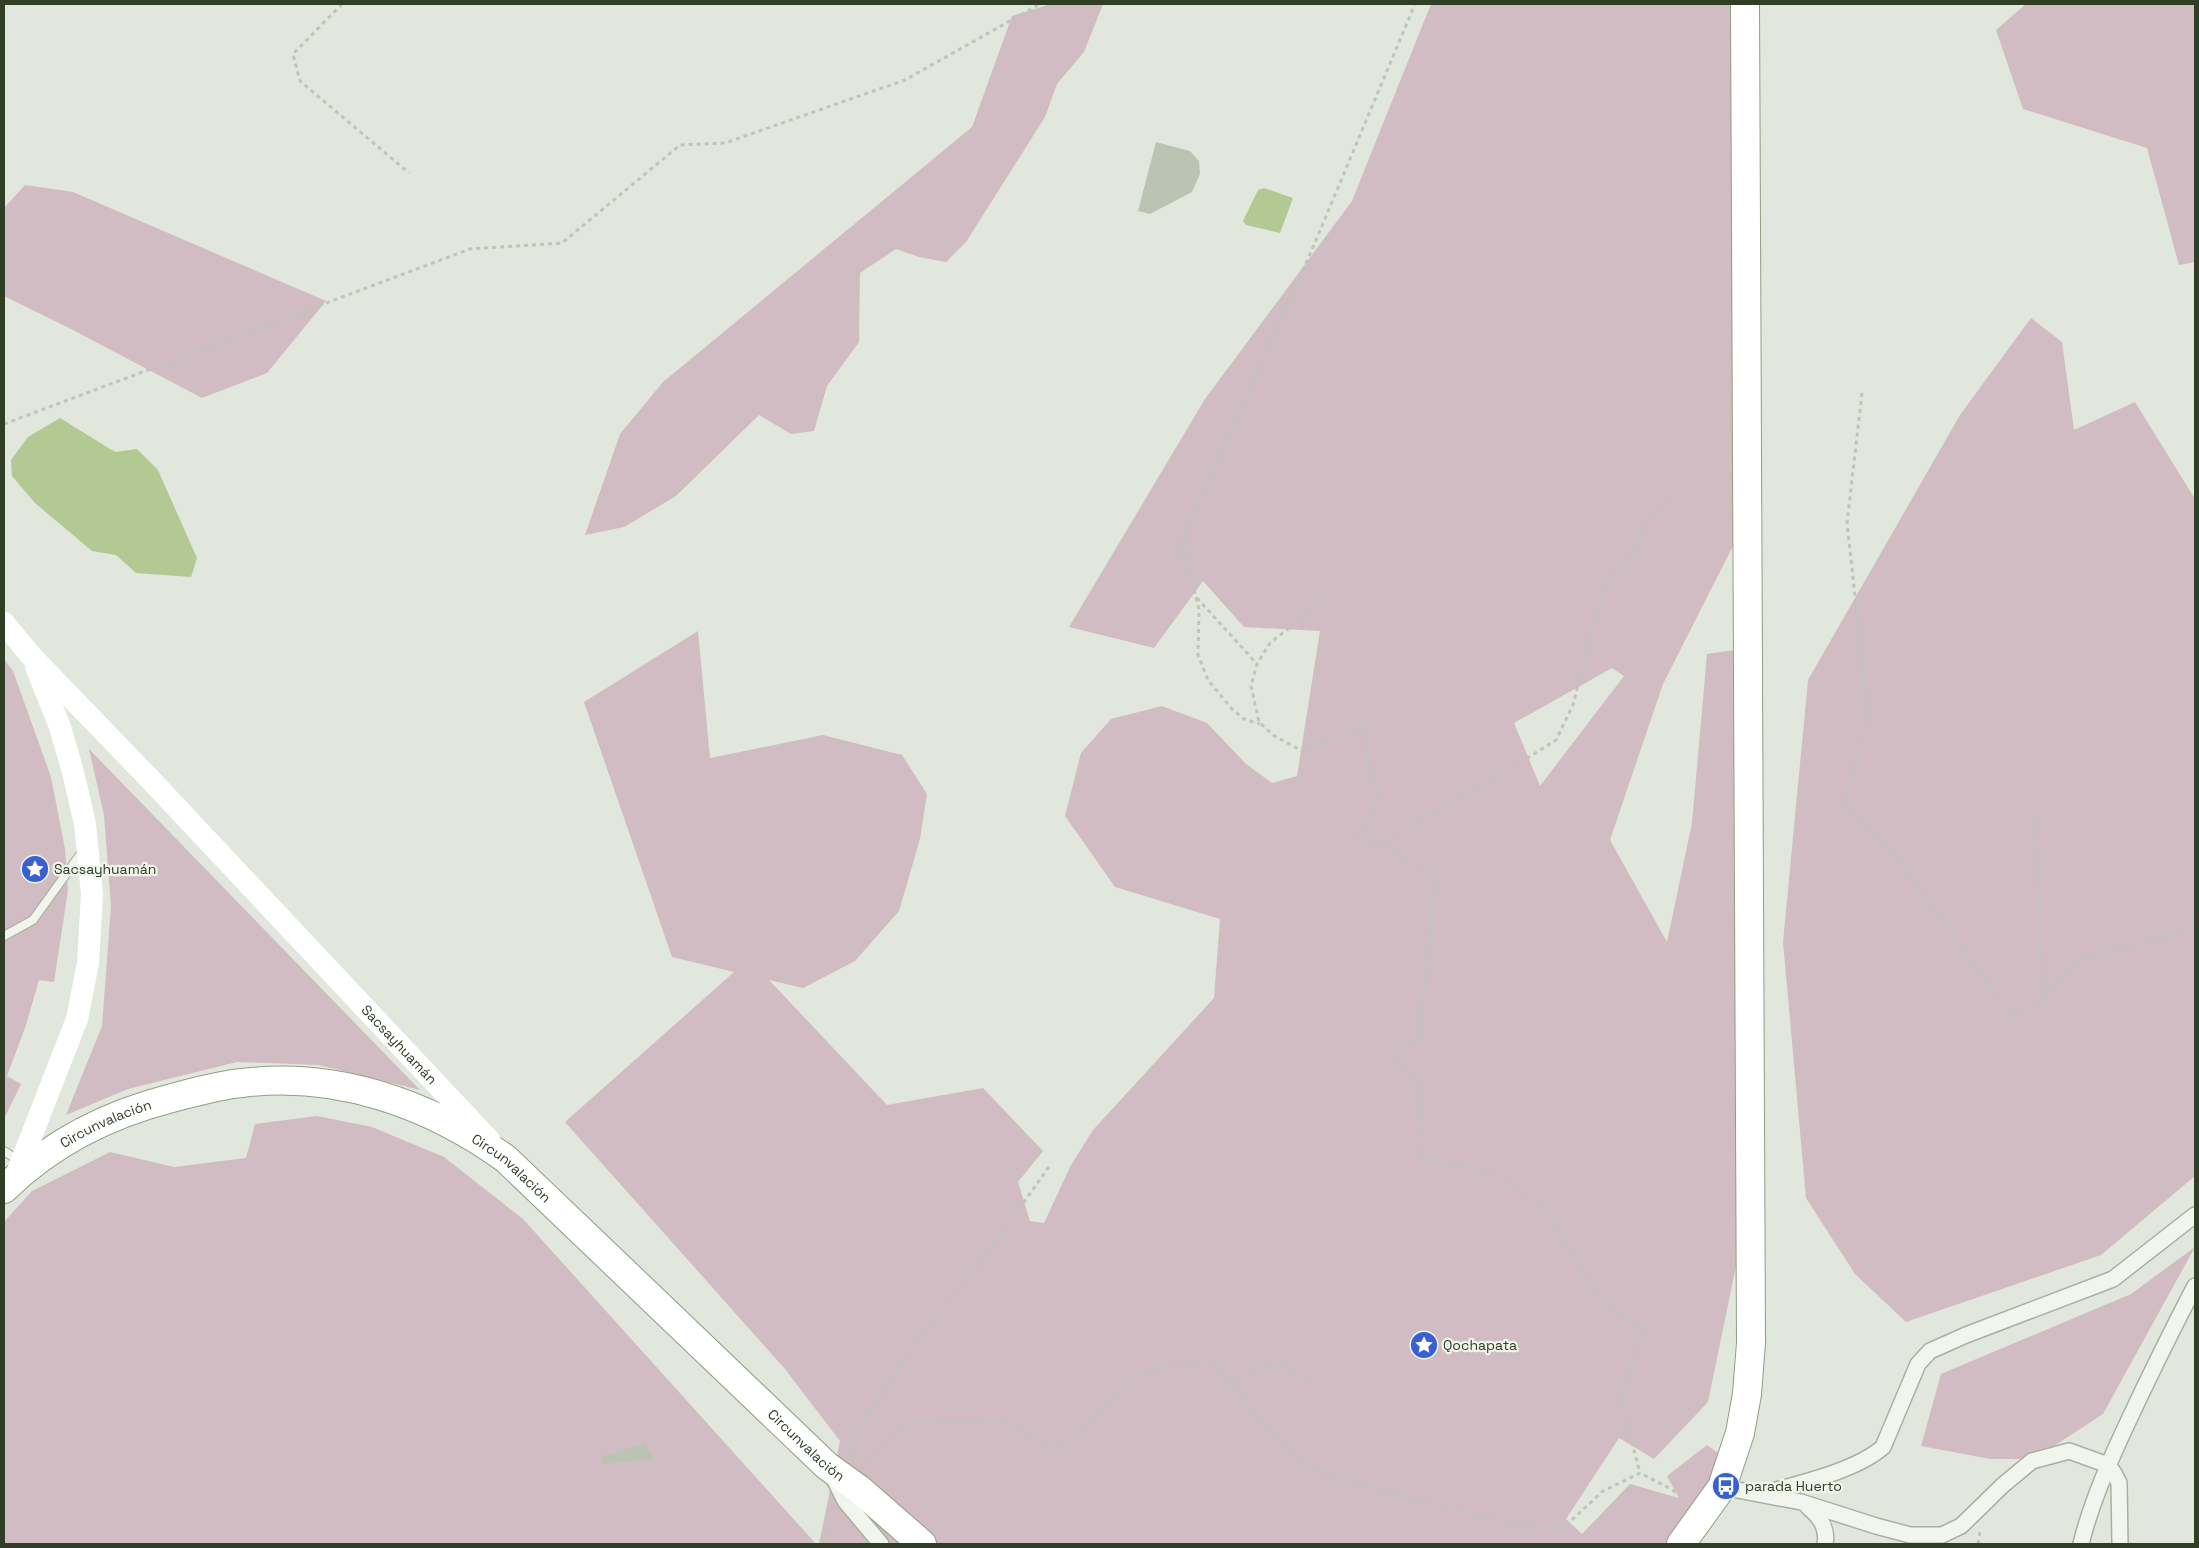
<svg xmlns="http://www.w3.org/2000/svg" width="2199" height="1548" font-family="'Space Grotesk',sans-serif">
<style>
.green{fill:#d1bcc4;fill-rule:evenodd}
.water{fill:#b3c994}
.building{fill:#bbc4b3}
.lines{fill:none;stroke-linecap:round;stroke-linejoin:round}
.lane-casing{stroke:#a8b1a1;stroke-width:10}
.street-casing{stroke:#a8b1a1;stroke-width:18}
.highway-casing{stroke:#909e82;stroke-width:30}
.path{stroke:#bfc5ba;stroke-width:3;stroke-dasharray:4 4;stroke-linecap:butt}
.lane{stroke:#f1f5ee;stroke-width:8}
.street{stroke:#f1f5ee;stroke-width:15}
.secondary{stroke:#fff;stroke-width:22}
.highway{stroke:#fff;stroke-width:28}
.labels{text-anchor:middle;stroke-width:4.5;stroke-linejoin:round;paint-order:stroke}
.poi-label{font-size:14px;fill:#303e25;stroke:#f0f5eb;text-anchor:start}
.street-label{font-size:14px;fill:#303e25;stroke:#f0f5eb}
</style>
<rect width="100%" height="100%" fill="#e1e7dc"/>
<!-- green -->
<path class="green" d="M1051,4H1103L1084,52L1057,84L1045,117L966,242L946,262L919,257L896,249L860,273L859,342L827,386L814,431L791,434L759,415L676,496L624,527L585,535L620,434L663,382L972,127L1012,16Z
M1431,4H1739L1734,544L1663,684L1610,840L1667,942L1692,823L1707,654L1734,650L1742,1237L1708,1402L1654,1459L1619,1438L1566,1519L1582,1534L1630,1484L1679,1498L1667,1476L1707,1445L1724,1457L1684,1532L1670,1544H819L840,1441L785,1369L565,1122L734,972L672,957L584,702L698,631L710,758L823,735L902,755L927,794L920,839L899,911L855,961L803,988L769,980L887,1105L983,1088L1043,1151L1018,1182L1030,1221L1044,1223L1071,1165L1093,1130L1214,998L1220,919L1115,887L1065,816L1081,753L1111,719L1162,706L1207,723L1246,764L1272,783L1297,776L1320,631L1244,627L1203,581L1154,648L1069,627L1205,399L1352,201ZM1612,668L1624,676L1540,786L1514,723Z
M2026,4H2195V262L2179,265L2147,148L2023,109L1996,30Z
M25,185L73,192L326,301L267,373L202,398L71,329L4,296V208Z
M2031,318L2062,342L2074,430L2135,402L2195,499V1176L2101,1255L1906,1322L1855,1274L1806,1198L1783,942L1808,680L1960,415Z
M4,659L13,671L51,777L65,849L68,890L54,982L39,980L26,1025L7,1076L21,1084L4,1119Z
M89,749L420,1090L319,1065L237,1062L128,1089L66,1115L102,1026L111,906L104,815Z
M317,1116L372,1127L444,1157L523,1219L816,1544H4V1222L32,1191L110,1152L174,1167L246,1158L255,1124Z
M2195,1247L2103,1414L2034,1459H1990L1921,1446L1941,1374L2131,1294Z"/>
<!-- water -->
<path class="water" d="M1264,188L1293,198L1280,233L1246,225L1243,221L1258,190Z
M60,418L115,452L137,449L158,470L197,558L191,577L136,573L116,555L92,551L35,503L12,476L11,460L28,437Z"/>
<!-- building -->
<path class="building" d="M1156,142L1190,151L1199,161L1200,174L1192,192L1150,214L1138,211Z
M645,1443L654,1459L602,1464L600,1457Z"/>
<g class="lines">
<defs>
<path id="lane" d="M4,936L33,920L82,852
M4,1151L19,1161"/>
<path id="street" d="M832,1475L845,1501L881,1544
M1722,1487L1801,1502L1876,1526L1910,1535H1942L1961,1526L2003,1485L2032,1461L2069,1451L2108,1465L2114,1473L2119,1483L2120,1544
M1762,1494C1797,1484 1856,1471 1883,1447L1918,1364L1930,1351L1966,1335L2113,1279L2195,1215
M1808,1507C1820,1517 1828,1528 1825,1544
M2081,1544C2091,1503 2108,1465 2126,1426C2148,1379 2171,1332 2195,1286"/>
<g id="highway">
<path id="s2" d="M4,1189C51,1143 109,1114 172,1098C195,1092 219,1085 242,1083C337,1071 430,1104 506,1159L827,1466L859,1489L922,1544"/>
<path d="M1681,1544L1722,1487L1740,1433L1747,1394L1751,1343L1745,4"/>
</g>
</defs>
<!-- lane casing -->
<use href="#lane" class="lane-casing"/>
<!-- street casing -->
<use href="#street" class="street-casing"/>
<!-- highway casing -->
<use href="#highway" class="highway-casing"/>
<!-- path -->
<path class="path" d="M342,4L293,54L300,81L409,173
M1862,393L1847,523L1868,715L1844,807L1895,856L2013,1017L2041,1001L2044,998L2035,813
M4,424L470,249L562,243L680,145L725,143L905,80L1040,4
M1186,535L1184,547L1199,610L1198,655L1208,680L1232,709L1244,719L1260,724
M1176,556L1187,529L1314,245L1415,4
M1197,598L1257,664
M1327,598L1270,643L1257,664L1251,686L1259,722L1273,735L1302,751L1365,726L1368,758L1379,797L1357,840L1384,844L1417,821L1485,785L1556,740L1573,705L1604,583L1635,552L1645,521L1670,500
M1384,844L1436,878L1419,1037L1389,1057L1420,1081L1418,1157L1497,1173L1547,1213L1605,1307L1644,1327L1621,1401L1640,1473
M2045,997L2077,961L2182,932L2195,921
M1310,1381L1281,1364L1258,1368L1230,1383L1286,1451L1326,1475L1504,1522L1561,1530L1603,1491L1640,1473L1671,1489L1684,1499
M846,1449L922,1333L986,1255L1051,1164
M847,1449L868,1462L903,1424L1002,1420L1055,1451L1144,1372L1209,1359L1230,1383
M821,1544L837,1517
M1978,1544L1980,1531"/>
<!-- lane -->
<use href="#lane" class="lane"/>
<!-- street -->
<use href="#street" class="street"/>
<!-- secondary -->
<g class="secondary">
<path id="s1" d="M4,623L32,657L148,777L490,1141"/>
<path d="M15,1178L77,1019L88,963L92,894L85,824L73,772L60,727L36,667"/>
</g>
<!-- highway -->
<use href="#highway" class="highway"/>
</g>
<!-- icons -->
<defs>
<symbol id="sight-disc" viewBox="-11 -11 22 22"><circle r="9.5" fill="#3860d4" stroke="#f0f5eb"/><path d="M0-6L1.8-2.2L6-1.7L2.9 1.2L3.7 5.4L0 3.3L-3.7 5.4L-2.9 1.2L-6-1.7L-1.8-2.2Z" fill="#fff"/></symbol>
<symbol id="bus-disc" viewBox="-11 -11 22 22"><circle r="9.5" fill="#3860d4" stroke="#f0f5eb"/><path d="M-5-6H5V4H4V6H2V4H-2V6H-4V4H-5ZM-3.5-4V0h7V-4ZM-3.5 1.2v1.5H-2V1.2ZM2 1.2v1.5H3.5V1.2Z" fill="#fff"/></symbol>
</defs>
<g fill-rule="evenodd">
<use href="#sight-disc" x="19" y="853" width="32" height="32"/>
<use href="#sight-disc" x="1408" y="1329" width="32" height="32"/>
<use href="#bus-disc" x="1710" y="1470" width="32" height="32"/>
</g>
<g class="labels">
<!-- poi labels -->
<g class="poi-label">
<text x="54" y="874">Sacsayhuamán</text>
<text x="1443" y="1350">Qochapata</text>
<text x="1745" y="1491">parada Huerto</text>
</g>
<!-- street labels -->
<g class="street-label">
<text dy="5" stroke="none"><textPath href="#s1" startOffset="578">Sacsayhuamán</textPath></text>
<text dy="5" stroke="none"><textPath href="#s2" startOffset="122">Circunvalación</textPath></text>
<text dy="5" stroke="none"><textPath href="#s2" startOffset="556">Circunvalación</textPath></text>
<text dy="5" stroke="none"><textPath href="#s2" startOffset="961">Circunvalación</textPath></text>
</g>
</g>
<!-- border -->
<rect width="2199" height="1548" fill="none" stroke="#303e25" stroke-width="10"/>
</svg>
